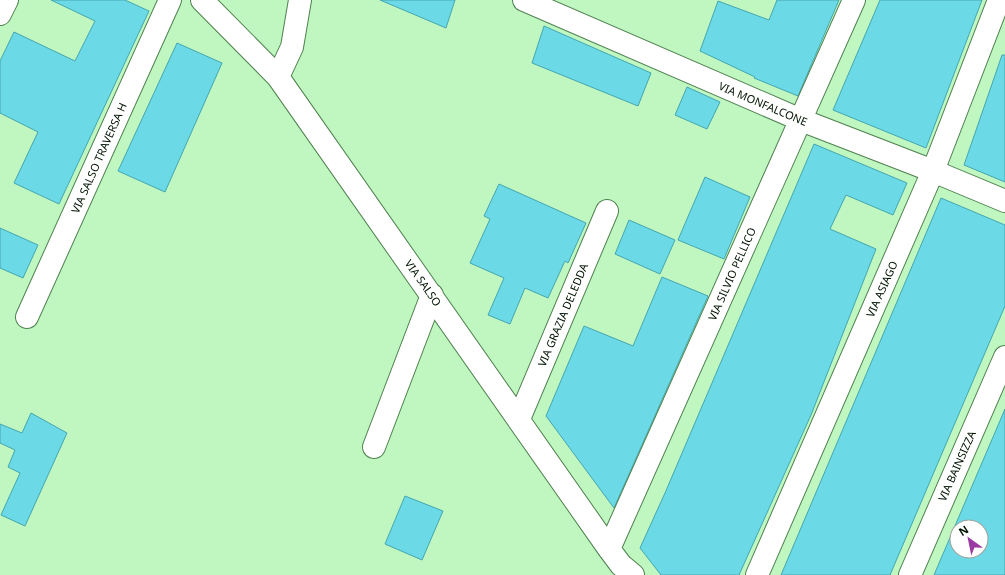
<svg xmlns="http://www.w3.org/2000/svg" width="1005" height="575" font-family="'Noto Sans',sans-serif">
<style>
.building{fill:#6bdae6;stroke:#44a6b0;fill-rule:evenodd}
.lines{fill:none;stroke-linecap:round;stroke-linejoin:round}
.street-casing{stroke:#4f8150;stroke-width:24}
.street{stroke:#fff;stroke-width:22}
.labels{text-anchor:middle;stroke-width:3.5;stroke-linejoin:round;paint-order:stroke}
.street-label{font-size:11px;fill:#021403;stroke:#fff}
</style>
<rect width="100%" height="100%" fill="#c0f6bf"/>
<!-- building -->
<path class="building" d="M51,0H125L149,11L59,204L14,183L38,132L0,113V61L14,32L75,61L95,21Z
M380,0H455L446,28Z
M777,0H839L798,96L754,78L755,77L700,51L718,1L769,20Z
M880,0H982L926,148L833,110Z
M544,26L651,73L638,106L532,63Z
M177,43L222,63L165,192L118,171Z
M1002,55H1005V182L964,165Z
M687,87L720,102L707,129L675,115Z
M814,144L907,183L893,215L846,195L830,229L876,249L811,415L739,575H661L640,548L665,493Z
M705,177L750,197L724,259L678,240Z
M499,184L586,223L568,263L565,261L548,298L525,288L510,324L488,315L504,278L470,263L490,219L484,216Z
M941,198L1005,225V306L890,575H781Z
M629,220L675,240L660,274L615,254Z
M0,228L38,245L23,278L0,268Z
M662,277L708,296L614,508L546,416L584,326L633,346Z
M1005,409V575H934ZM957,527H981V551H957Z
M31,413L67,433L25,526L1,515L20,473L8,467L15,450L0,443V424L22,433Z
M405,496L443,511L422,560L385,544Z"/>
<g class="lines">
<defs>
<path id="street" d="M202,0L278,77L609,549L621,565L633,575
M524,0L801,120L933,171L1005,201
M0,14L7,0
M278,77L292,47L300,0
M27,317L170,0
M519,419L607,211
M374,447L432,295
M609,549L854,0
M757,575L933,171L999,0
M910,575L1005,357"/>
</defs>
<!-- street casing -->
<use href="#street" class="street-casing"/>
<!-- street -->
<use href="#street" class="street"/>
</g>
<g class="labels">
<!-- street labels -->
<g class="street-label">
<text transform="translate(763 104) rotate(23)" y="4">VIA MONFALCONE</text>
<text transform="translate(99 158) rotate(-66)" y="4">VIA SALSO TRAVERSA H</text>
<text transform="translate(732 274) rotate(-66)" y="4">VIA SILVIO PELLICO</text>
<text transform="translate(423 283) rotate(55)" y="4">VIA SALSO</text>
<text transform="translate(882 289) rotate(-66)" y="4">VIA ASIAGO</text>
<text transform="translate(563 315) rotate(-67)" y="4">VIA GRAZIA DELEDDA</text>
<text transform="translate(957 466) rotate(-66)" y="4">VIA BAINSIZZA</text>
</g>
</g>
<!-- north arrow -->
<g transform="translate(969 539) rotate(327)"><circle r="19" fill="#ffffff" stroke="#9aa19a"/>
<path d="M0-3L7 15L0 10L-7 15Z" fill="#9a3aa2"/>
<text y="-6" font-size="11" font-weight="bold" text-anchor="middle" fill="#021403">N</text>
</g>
</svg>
